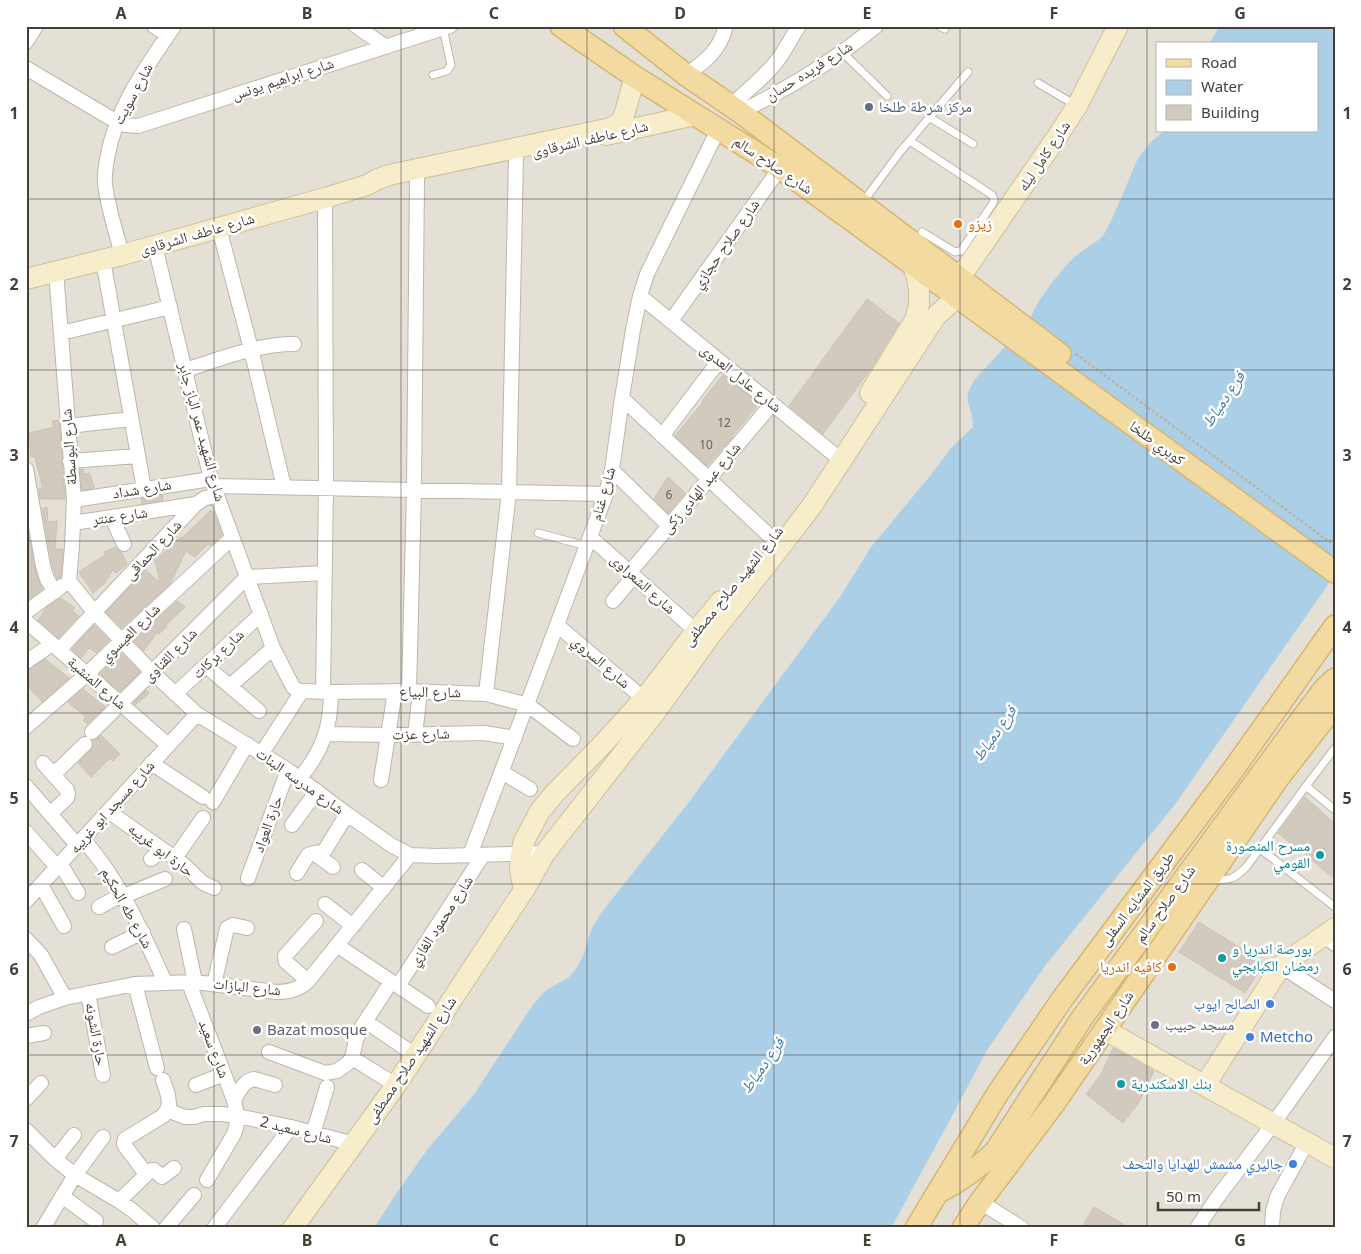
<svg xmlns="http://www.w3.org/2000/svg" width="1361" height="1254" font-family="'Noto Sans','Noto Naskh Arabic',sans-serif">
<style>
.residential{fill:#e5e0d6;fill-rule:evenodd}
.water{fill:#abcfe7}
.building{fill:#d2cabe;stroke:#ccc2b2}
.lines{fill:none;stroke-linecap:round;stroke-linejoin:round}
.lane-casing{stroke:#bcb6ab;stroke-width:9}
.street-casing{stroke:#bcb6ab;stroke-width:16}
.secondary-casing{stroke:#ccbf9c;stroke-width:22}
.primary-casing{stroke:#d5b672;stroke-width:24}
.path{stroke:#bcb19e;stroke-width:2.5;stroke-dasharray:2.5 2.5;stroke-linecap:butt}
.lane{stroke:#fff;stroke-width:7}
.street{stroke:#fff;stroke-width:14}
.secondary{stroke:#f8edcb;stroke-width:20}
.primary{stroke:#f2daa0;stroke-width:21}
.grid{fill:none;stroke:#443f37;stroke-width:1;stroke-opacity:0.55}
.service-dot{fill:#5c6f8a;stroke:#fff;stroke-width:2}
.food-dot{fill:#e8710a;stroke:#fff;stroke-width:2}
.culture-dot{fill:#0f9aa8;stroke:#fff;stroke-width:2}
.shop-dot{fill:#3f7fe0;stroke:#fff;stroke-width:2}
.worship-dot{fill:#6b7280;stroke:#fff;stroke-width:2}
.labels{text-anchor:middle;stroke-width:5;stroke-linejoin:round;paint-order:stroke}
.number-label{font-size:12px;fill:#686259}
.street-label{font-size:15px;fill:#443f37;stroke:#fff}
.service-label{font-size:15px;fill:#4e5e75;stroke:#fff;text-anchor:start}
.food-label{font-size:15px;fill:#c56008;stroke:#fff;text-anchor:start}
.culture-label{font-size:15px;fill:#0d838f;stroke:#fff;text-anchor:start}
.shop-label{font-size:15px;fill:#366cbe;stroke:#fff;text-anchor:end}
.worship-label{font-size:15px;fill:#5b616d;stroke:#fff;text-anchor:start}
.water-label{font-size:16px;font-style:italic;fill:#3d79a3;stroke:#fff}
.neatline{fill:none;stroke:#443f37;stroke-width:2}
.grid-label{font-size:16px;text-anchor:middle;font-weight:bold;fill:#443f37}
</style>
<rect width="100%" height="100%" fill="#f2eee8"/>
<!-- residential -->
<path class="residential" d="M26,26H1335V1228H26ZM1157,44H1317V131H1157Z"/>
<!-- water -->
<path class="water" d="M1220,26H1335V573L1325,589L1176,803L1045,966L987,1050L950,1120L891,1228H374L394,1197L427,1150L475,1093L532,1006L546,990L568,978L576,969L584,954L591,930L601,913L686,806L840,597L871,547L930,476L951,448L973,427C973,403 959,402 976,378L1028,322L1039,301L1050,285L1064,268L1074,257L1101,238L1106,231L1116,210L1138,158L1151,142L1164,131H1317V44H1209Z"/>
<!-- building -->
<path class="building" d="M867,299L899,323L872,367L823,434L789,406Z
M723,375L759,404L732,436L733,437L730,440L707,466L675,436L703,402L702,401Z
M59,420L65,499H40L39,488H43L35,457H31L29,433L54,427L52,421Z
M80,469H83L85,474L90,473L94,488L82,490Z
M668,477L685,493L668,513L654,499Z
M162,495L163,500L142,504L141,499Z
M47,507L48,522L57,521L55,549H63L61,577L57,579L52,564L42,509Z
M211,510L215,516L222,535L210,546L208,544L195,557L186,551L170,584L122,628L106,612L146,570L160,583L155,561L180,537L182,538Z
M26,521L35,568L39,582L43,589L26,601Z
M116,548L121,552L127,564L116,573L113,570L104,584L93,593L79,572L105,555L104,552L116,547Z
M61,598L75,608L72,611L79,616L58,638L38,620L47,607Z
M177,601L185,607L166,625L167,626L159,634L157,632L144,651L134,641Z
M94,625L109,640L96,653L89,648L81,658L72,649Z
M121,653L140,672L120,692L100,674Z
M45,659L69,678L42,702L26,684V671L31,669Z
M83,689L105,707L87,724L83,720L86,717L68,702Z
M146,690L149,693L135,705L133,703Z
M101,735L120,754L113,761L110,758L91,777L78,763L91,750L93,746V741L98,738Z
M1305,797L1335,824V879L1278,833Z
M1199,922L1264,963L1245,993L1179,952Z
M1113,1048L1154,1071L1139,1102L1123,1123L1086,1094L1102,1073Z
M1094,1207L1130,1228H1081Z"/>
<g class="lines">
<defs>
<path id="lane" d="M939,26L945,29
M842,52L887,96
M433,75L447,71L451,65L443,28
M1038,83L1077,106
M929,117L973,144
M910,141L992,195L994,199L993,203L961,251L955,252L922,232
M863,202L900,152L968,72
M538,533L587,546
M1306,786L1335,748
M1259,848L1335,907
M1211,880C1230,880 1234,880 1247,866L1306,786L1335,810"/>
<path id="street" d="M154,26L168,35
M356,26L386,47
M26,42L36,26
M26,68L117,122L125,125L138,126L450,26
M686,75C706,61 720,50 726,26
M731,105C748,90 766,76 780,57C787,47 792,36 799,26
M740,112C788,89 835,60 876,26
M219,228L251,349L284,487
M155,246L211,479L273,648L293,687L297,690L302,691L331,692L409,691L486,694L528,705L573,739
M122,255C116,232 108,208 105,184C104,174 106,164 108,154C118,104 146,68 174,26
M103,260L144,489
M56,271L74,500L72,546L69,581L95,613L152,672L197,714L288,770L347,814L391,845L410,855L438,856L545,853
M640,296L841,460
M671,321L780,168
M61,333L170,307
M185,370C221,359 256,344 294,344
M622,398L773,539
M68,426L131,419
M662,436L719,361
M70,461L138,456
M26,469L43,566L47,579L55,592
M612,470L669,526
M214,486L606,494
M74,500L211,479
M112,518L124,544
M73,523L196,504
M590,537L696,631
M630,572L772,404
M613,601L634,576
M26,612L62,586
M26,621L168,745
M557,625L644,699
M59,650L196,504L205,498L217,496
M26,662L52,644
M206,666L259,711
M230,686L273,648
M409,691L414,490L417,178
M323,692L326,488L325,198
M175,694L261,614
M486,694L509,492L516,156
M26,727L87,674L122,640L232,538
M92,732L247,577L324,573
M326,734L388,735L484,733L515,738
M415,735L420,692
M262,753L302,691
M43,763L67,790L68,794L67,798L50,814
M151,763L203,797
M502,772L530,789
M53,775L85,744
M300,778C322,751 331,728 331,692
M381,780L395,691
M26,786L77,845
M213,802L247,744
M108,811L183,864L203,883L214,888
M292,825L317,791
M26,832L57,867
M83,839C120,881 142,931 165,982
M314,853L333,867
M470,855L557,625L606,494L612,470L622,398L633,330L640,296L647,274L718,130
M175,858L203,818
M151,859L162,849
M60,863L78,893
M362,870L384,888
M297,873L308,855L314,853L322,852L325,850L347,814
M248,878L288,770
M41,885L64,926
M124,896L165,879
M26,901L197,714
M325,904L353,926
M99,907L123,894
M184,929L195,982
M1323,935L1335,944
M26,939L41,955L65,998
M338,946L428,1006
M112,947L143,932
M1281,966L1335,1001
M308,981L286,962L285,956L316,921
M189,983L234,1100C237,1113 239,1122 234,1134L207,1180
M135,984L157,1068
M214,984L227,928L233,925L247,928
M398,986L483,855
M88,993L103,1075
M26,1014L39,1007L65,998L135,984L195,982L277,992C289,992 300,989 308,981L410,855
M374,1027L415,1055
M26,1036L44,1033
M269,1052L325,1073L337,1071L348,1063L352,1058L356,1040L361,1028L391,982
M352,1058L396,1085
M196,1085L224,1074
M26,1099L41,1083
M234,1100C239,1092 243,1081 254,1079L275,1085
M167,1110L185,1117H194L204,1114H222L237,1116L291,1127L354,1144
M26,1130L55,1159L75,1175L119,1201L132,1210L153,1228
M313,1134L327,1087
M55,1159L74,1135
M146,1174L125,1146L124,1143L125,1139L163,1116L167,1110L169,1104L168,1095L163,1080
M62,1196L96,1221
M119,1201L151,1170H154L162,1177L174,1168
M980,1202L1022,1228
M43,1228L75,1175L103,1137
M166,1228L194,1195
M214,1228L291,1127
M1197,1228L1217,1198L1273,1124L1335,1037
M1272,1228L1273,1211L1277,1197L1307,1142"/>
<path id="secondary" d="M606,135L695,115
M26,279L122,255L325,198L367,185L378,179L389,175L611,128L619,123L623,119L635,77
M959,279L1057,137L1077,106L1118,26
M870,393L915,320L919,305V291L917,277L912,264
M524,890L520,871L521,854L524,841L540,811L555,793L601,746L644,699L696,631L721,601
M1105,1030L1335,1158
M1205,1085L1281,966L1293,957L1335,928
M293,1228L396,1085L524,890L545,853L657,710L710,636L771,559L811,507L930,325L937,315L957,297"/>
<path id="primary" d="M561,26L635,77L780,168L1335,572
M624,26L686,75L740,112L1060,354
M939,1192C960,1181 977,1169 995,1152L1082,1018L1303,717L1325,688L1335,679
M916,1228L998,1093L1063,998L1233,770L1335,626
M963,1228L980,1202L1053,1105L1279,777L1335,705"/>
</defs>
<!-- lane casing -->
<use href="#lane" class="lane-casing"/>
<!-- street casing -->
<use href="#street" class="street-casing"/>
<!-- secondary casing -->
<use href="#secondary" class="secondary-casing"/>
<!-- primary casing -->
<use href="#primary" class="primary-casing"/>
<!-- path -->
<path class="path" d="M1076,354L1335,546"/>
<!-- lane -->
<use href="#lane" class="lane"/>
<!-- street -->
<use href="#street" class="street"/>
<!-- secondary -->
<use href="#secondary" class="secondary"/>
<!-- primary -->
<use href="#primary" class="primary"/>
</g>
<!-- grid -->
<path class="grid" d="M214,26V1228M401,26V1228M587,26V1228M774,26V1228M960,26V1228M1147,26V1228M26,199H1335M26,370H1335M26,541H1335M26,713H1335M26,884H1335M26,1055H1335"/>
<!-- markers -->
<circle class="service-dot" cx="869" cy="107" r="5"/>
<g class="food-dot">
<circle cx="958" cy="224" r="5"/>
<circle cx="1172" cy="967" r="5"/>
</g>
<g class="culture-dot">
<circle cx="1320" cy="855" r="5"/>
<circle cx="1222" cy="958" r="5"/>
<circle cx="1121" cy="1084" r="5"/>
</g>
<g class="shop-dot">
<circle cx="1270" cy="1004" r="5"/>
<circle cx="1250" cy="1037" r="5"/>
<circle cx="1293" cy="1164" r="5"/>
</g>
<g class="worship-dot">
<circle cx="1155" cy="1025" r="5"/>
<circle cx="257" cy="1030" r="5"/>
</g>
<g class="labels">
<!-- number labels -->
<g class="number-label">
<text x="724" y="427">12</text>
<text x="706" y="449">10</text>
<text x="669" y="499">6</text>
</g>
<!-- street labels -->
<g class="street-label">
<text transform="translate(809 71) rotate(-32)" y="5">شارع فريده حسان</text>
<text transform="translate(283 79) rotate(-18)" y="5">شارع ابراهيم يونس</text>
<text transform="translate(133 94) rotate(-62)" y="5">شارع سويت</text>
<text transform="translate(590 139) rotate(-13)" y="5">شارع عاطف الشرقاوى</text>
<text transform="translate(1044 156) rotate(-56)" y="5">شارع كامل ليله</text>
<text transform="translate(773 165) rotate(34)" y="5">شارع صلاح سالم</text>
<text transform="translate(197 234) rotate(-16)" y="5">شارع عاطف الشرقاوى</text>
<text transform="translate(726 244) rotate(-55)" y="5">شارع صلاح حجازي</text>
<text transform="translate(741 378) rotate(39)" y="5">شارع عادل العدوى</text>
<text transform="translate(202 432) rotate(75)" y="5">شارع الشهيد عمر الباز جابر</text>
<text transform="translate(1157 443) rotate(36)" y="5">كوبري طلخا</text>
<text transform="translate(69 447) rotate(-94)" y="5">شارع البوسطة</text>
<text transform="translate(701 488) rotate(-50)" y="5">شارع عبد الهادى زكى</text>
<text transform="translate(142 489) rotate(-9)" y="5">شارع شداد</text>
<text transform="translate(603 494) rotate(-74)" y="5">شارع غنام</text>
<text transform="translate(120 516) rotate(-8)" y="5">شارع عنتر</text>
<text transform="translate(153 550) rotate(-47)" y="5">شارع الحماقى</text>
<text transform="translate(643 584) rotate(42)" y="5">شارع الشعراوى</text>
<text transform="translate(733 586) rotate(-51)" y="5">شارع الشهيد صلاح مصطفى</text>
<text transform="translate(130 633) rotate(-44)" y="5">شارع العيسوي</text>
<text transform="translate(218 654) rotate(-43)" y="5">شارع بركات</text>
<text transform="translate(170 655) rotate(-45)" y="5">شارع القناوى</text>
<text transform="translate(601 662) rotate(41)" y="5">شارع السروي</text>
<text transform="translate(97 683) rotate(41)" y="5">شارع المنشية</text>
<text transform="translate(430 692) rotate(1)" y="5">شارع البياع</text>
<text transform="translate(421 734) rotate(-1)" y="5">شارع عزت</text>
<text transform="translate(300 781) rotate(35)" y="5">شارع مدرسه البنات</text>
<text transform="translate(112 807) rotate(-48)" y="5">شارع مسجد ابو غريبه</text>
<text transform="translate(268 824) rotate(-70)" y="5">حارة العواد</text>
<text transform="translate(161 850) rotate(37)" y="5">حارة ابو غريبه</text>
<text transform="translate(1137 899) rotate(-53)" y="5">طريق المشايه السفلى</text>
<text transform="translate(1165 904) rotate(-54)" y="5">شارع صلاح سالم</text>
<text transform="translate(127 908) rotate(61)" y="5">شارع طه الحكيم</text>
<text transform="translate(441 921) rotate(-57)" y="5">شارع محمود الغازي</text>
<text transform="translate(247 987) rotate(6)" y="5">شارع البازات</text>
<text transform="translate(1106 1028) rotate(-56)" y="5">شارع الجمهورية</text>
<text transform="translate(96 1034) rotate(80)" y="5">حارة الشونه</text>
<text transform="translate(214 1049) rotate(69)" y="5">شارع سعيد</text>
<text transform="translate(411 1060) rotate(-56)" y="5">شارع الشهيد صلاح مصطفى</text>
<text transform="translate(296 1130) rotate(14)" y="5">شارع سعيد 2</text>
</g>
<!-- service labels -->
<g class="service-label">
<text x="879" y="112">مركز شرطة طلخا</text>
</g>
<!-- food labels -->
<g class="food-label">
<text x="968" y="229">زيزو</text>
<text x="1162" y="972" text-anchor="end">كافيه اندريا</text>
</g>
<!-- culture labels -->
<g class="culture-label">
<text x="1310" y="851" text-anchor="end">مسرح المنصورة<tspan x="1310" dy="17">القومي</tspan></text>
<text x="1232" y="954">بورصة اندريا و<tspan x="1232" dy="17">رمضان الكبابجي</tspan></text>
<text x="1131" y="1089">بنك الاسكندرية</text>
</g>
<!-- shop labels -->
<g class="shop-label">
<text x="1260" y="1009">الصالح ايوب</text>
<text x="1260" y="1042" text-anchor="start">Metcho</text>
<text x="1283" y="1169">جاليري مشمش للهدايا والتحف</text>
</g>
<!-- worship labels -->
<g class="worship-label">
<text x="1165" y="1030">مسجد حبيب</text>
<text x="267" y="1035">Bazat mosque</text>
</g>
<!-- water labels -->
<g class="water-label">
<text transform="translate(1223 399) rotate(-56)" y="6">فرع دمياط</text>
<text transform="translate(994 733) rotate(-55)" y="6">فرع دمياط</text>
<text transform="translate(762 1065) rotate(-55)" y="6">فرع دمياط</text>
</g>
</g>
<!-- border -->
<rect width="1361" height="1254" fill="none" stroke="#ffffff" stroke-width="55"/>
<!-- legend -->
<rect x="1156" y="42" width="162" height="90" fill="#ffffff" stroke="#b4b2af"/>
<rect x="1166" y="59" width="25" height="8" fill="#f2daa0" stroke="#b4b2af"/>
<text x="1201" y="68" font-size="15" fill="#443f37">Road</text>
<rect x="1166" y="80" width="25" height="15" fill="#abcfe7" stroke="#b4b2af"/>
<text x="1201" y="92" font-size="15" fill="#443f37">Water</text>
<rect x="1166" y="105" width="25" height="15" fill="#d2cabe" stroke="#b4b2af"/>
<text x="1201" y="118" font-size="15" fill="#443f37">Building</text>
<!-- scale -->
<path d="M1158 1202v8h101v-8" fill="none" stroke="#443f37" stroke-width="2.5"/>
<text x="1166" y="1202" font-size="15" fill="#443f37" stroke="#ffffff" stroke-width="4" paint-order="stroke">50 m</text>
<rect x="28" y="28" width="1306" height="1198" class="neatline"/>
<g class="grid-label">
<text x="121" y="19">A</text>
<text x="307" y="19">B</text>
<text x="494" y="19">C</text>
<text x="680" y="19">D</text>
<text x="867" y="19">E</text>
<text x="1054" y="19">F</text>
<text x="1240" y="19">G</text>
<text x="14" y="119">1</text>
<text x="1347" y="119">1</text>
<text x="14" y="290">2</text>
<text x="1347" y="290">2</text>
<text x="14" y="461">3</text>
<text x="1347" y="461">3</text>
<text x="14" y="633">4</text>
<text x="1347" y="633">4</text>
<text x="14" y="804">5</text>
<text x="1347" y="804">5</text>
<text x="14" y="975">6</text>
<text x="1347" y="975">6</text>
<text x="14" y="1147">7</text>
<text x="1347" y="1147">7</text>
<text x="121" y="1246">A</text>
<text x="307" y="1246">B</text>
<text x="494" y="1246">C</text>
<text x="680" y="1246">D</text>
<text x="867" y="1246">E</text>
<text x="1054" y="1246">F</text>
<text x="1240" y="1246">G</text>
</g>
</svg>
